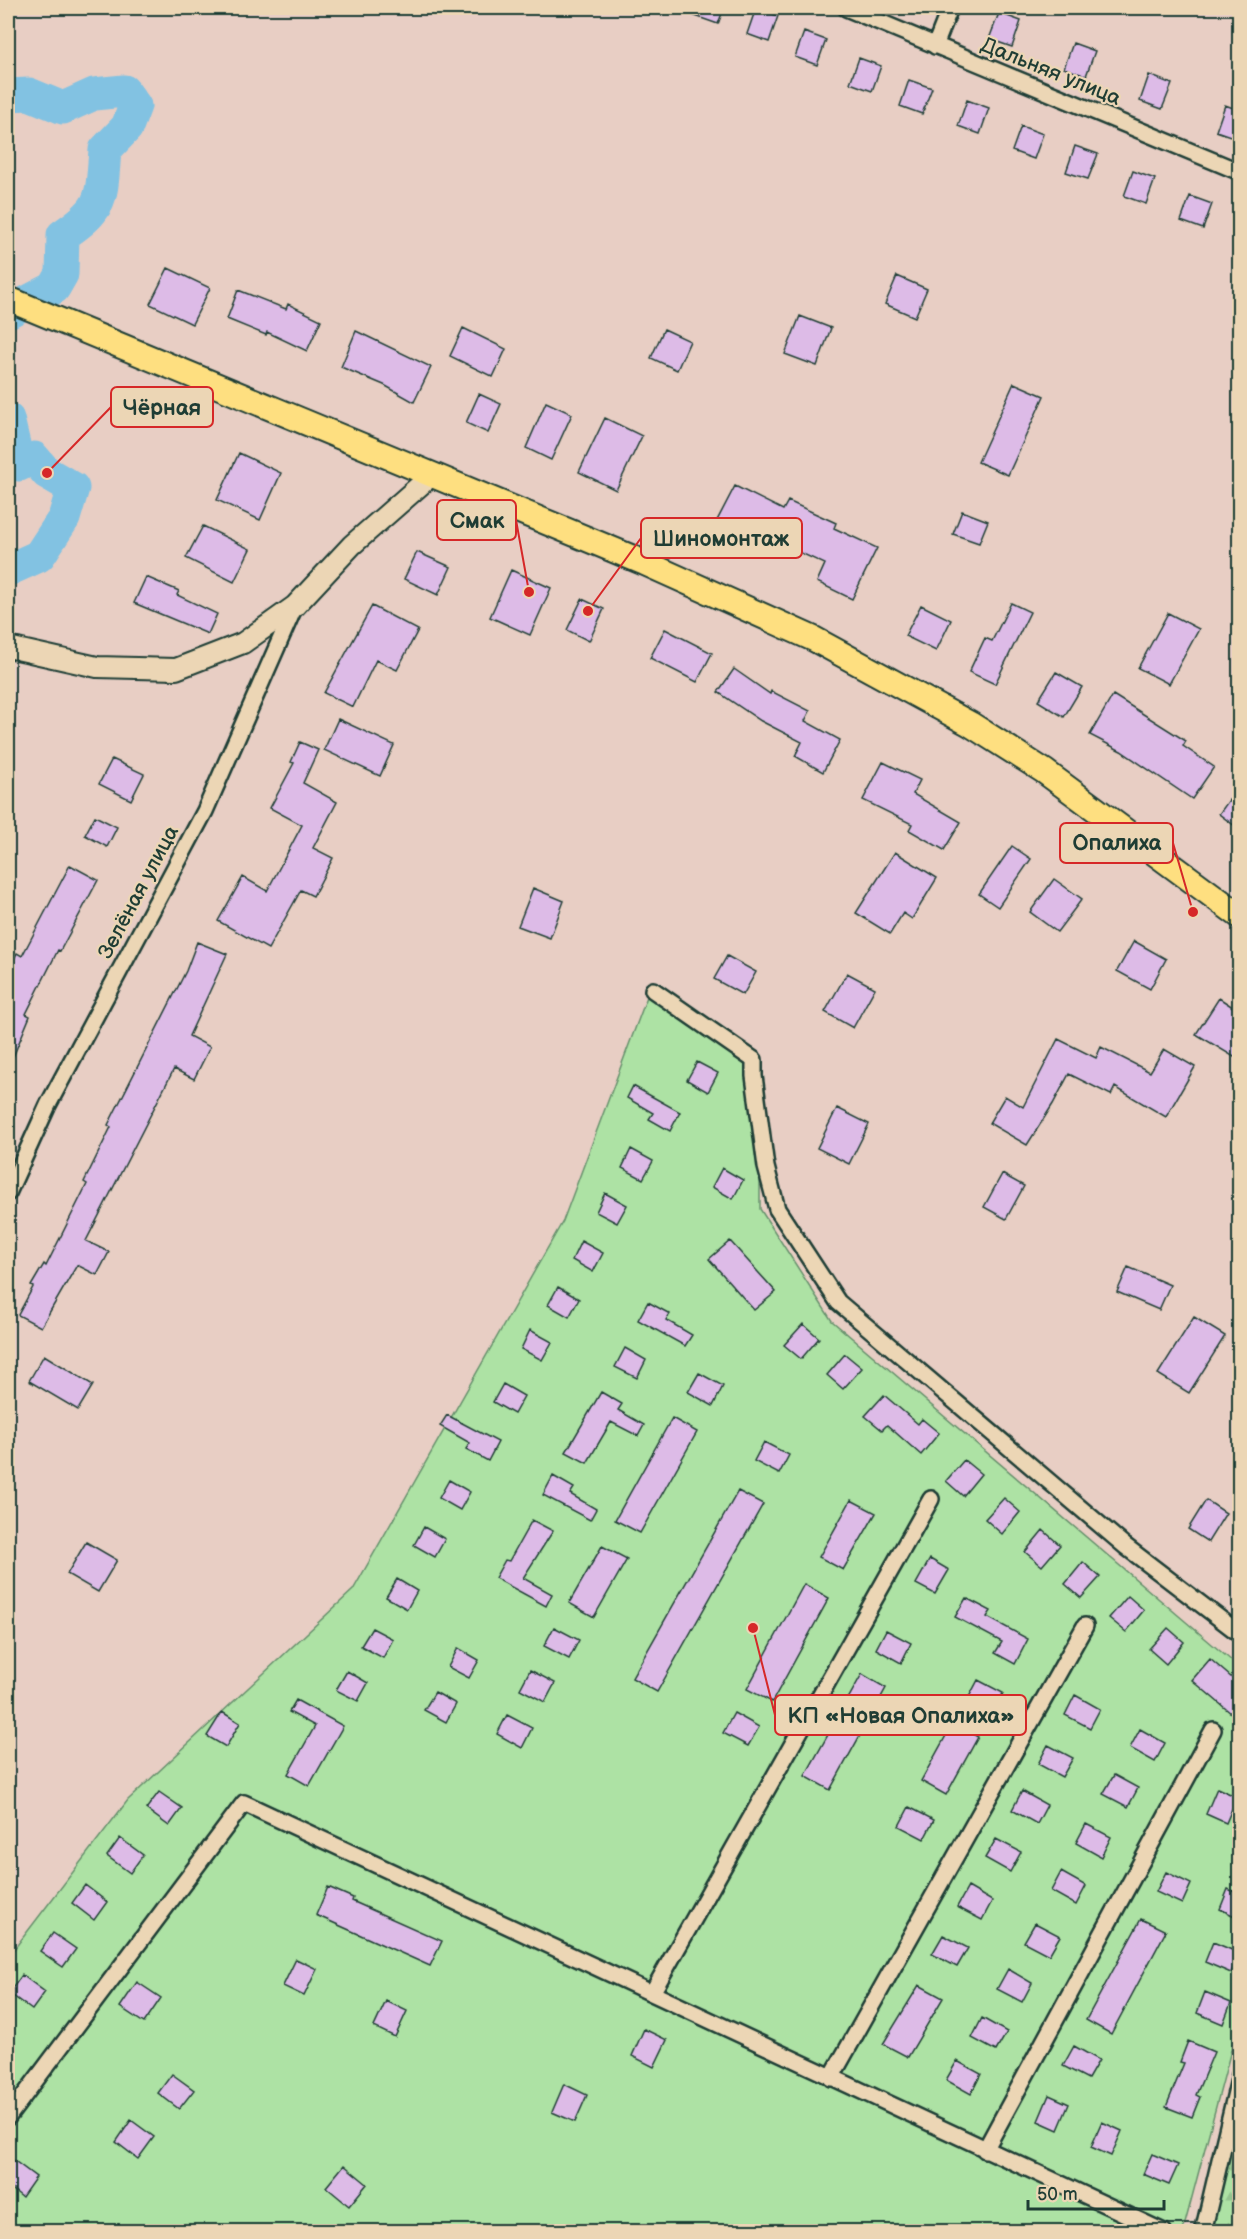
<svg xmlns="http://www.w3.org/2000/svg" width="1247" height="2239" font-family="'Balsamiq Sans',sans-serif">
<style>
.forest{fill:url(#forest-firs);stroke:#66906c;stroke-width:1.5}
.garden{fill:#ade2a4;stroke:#66906c;stroke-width:1.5}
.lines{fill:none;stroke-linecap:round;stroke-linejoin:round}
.river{stroke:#82c2e2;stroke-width:33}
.building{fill:#ddbbe7;stroke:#1f3d34;stroke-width:1.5}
.minor-casing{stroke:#1f3d34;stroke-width:20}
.tertiary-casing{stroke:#1f3d34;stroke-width:24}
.primary-casing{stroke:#1f3d34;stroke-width:28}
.minor{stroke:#ecd6b5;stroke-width:15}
.tertiary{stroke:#ecd6b5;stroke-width:20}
.primary{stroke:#fedf80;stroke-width:24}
.labels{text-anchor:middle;stroke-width:4.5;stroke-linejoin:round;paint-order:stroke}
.street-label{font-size:21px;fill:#1f3d34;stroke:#ecd6b5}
.leader{fill:none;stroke:#d62828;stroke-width:2}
.callout-dot{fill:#d62828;stroke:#ecd6b5;stroke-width:2}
.callout{fill:#ecd6b5;stroke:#d62828;stroke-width:2}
.callout-label{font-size:22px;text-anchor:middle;font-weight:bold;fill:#1f3d34}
</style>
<defs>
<pattern id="forest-firs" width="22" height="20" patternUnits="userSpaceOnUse" patternTransform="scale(1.5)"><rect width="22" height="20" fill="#ade2a4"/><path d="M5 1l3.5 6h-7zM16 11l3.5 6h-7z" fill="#94c38e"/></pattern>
</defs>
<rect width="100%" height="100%" fill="#e8cec4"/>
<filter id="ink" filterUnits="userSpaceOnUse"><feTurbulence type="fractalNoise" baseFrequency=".0167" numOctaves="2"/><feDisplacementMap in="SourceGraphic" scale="12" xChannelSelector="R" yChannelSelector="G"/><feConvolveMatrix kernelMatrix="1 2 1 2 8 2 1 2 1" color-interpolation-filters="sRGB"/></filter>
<g filter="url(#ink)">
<!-- forest -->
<path class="forest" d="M1239,2064V2231H1196Z"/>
<!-- garden -->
<path class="garden" d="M651,986L760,1059V1209L832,1321L1239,1667V2020L1183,2231H8V1957L128,1800L353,1590L563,1221Z"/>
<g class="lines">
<!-- river -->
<path class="river" d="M8,95L29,94L63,108L94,94L124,91L135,106L127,127L105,150C101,198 105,207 63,235L62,274L54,288L8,312
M8,419L19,465L34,458L47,473L73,488L64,518L39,556L8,570"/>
</g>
<!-- building -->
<path class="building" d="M678,8H724L718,24L678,10Z
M756,8L778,16L769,42L747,34Z
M999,13L1021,21L1012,47L989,39Z
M804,32L826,40L817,65L795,57Z
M1073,43L1095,51L1086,76L1064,68Z
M859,58L881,66L872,91L850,83Z
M1149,75L1172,84L1162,109L1140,101Z
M909,80L932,88L922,114L900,106Z
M967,100L989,108L980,134L958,126Z
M1225,105L1239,110V139L1216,131Z
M1021,126L1043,134L1034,159L1012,151Z
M1075,146L1098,154L1088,179L1066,172Z
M1133,171L1155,179L1146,204L1124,196Z
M1190,196L1212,204L1203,229L1181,221Z
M168,268L210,288L192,324L150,304Z
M897,276L927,289L915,317L885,304Z
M238,290L286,309L288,304L321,320L307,351L267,332L266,335L227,319Z
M800,316L831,328L817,366L785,354Z
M463,328L506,349L493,377L450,356Z
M664,329L690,341L677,370L651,358Z
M356,331L431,367L414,402L384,385L341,367Z
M1014,383L1044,396L1008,475L978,462Z
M479,394L501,404L488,433L466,423Z
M546,402L572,414L551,460L526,448Z
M605,418L642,436L616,490L579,472Z
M239,453L281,473L260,520L217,500Z
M735,486L783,510L788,501L836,523L834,528L877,548L852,599L817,582L825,564L758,533L747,555L709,536Z
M962,511L988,521L979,543L953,534Z
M203,526L250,549L234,582L186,558Z
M417,552L451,567L438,595L404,579Z
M511,570L551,588L530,635L490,617Z
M146,577L179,591L177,595L217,614L208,634L134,603Z
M582,599L604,609L589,641L567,630Z
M1011,603L1030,612L995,684L969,672L985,638L992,641Z
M921,605L951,620L936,651L905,636Z
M372,606L418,630L397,670L376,660L353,707L324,693Z
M1168,613L1199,629L1169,684L1138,668Z
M665,629L712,653L697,682L650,658Z
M734,669L770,694L771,691L810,711L805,721L840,740L823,772L795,756L802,742L761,721L718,692Z
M1056,672L1082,687L1064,717L1038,701Z
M1113,695L1186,741L1183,746L1214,767L1192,799L1121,751L1090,735Z
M338,719L394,745L380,776L324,750Z
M300,742L318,750L303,783L337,802L313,848L333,858L313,896L301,890L268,949L218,921L243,877L267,891L302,825L270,808L294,763L291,762Z
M112,759L144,774L131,800L99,784Z
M883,762L920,780L913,794L961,822L944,850L909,830L912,824L863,800Z
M1239,786V829L1219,814Z
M95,816L117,827L107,847L85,835Z
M1012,846L1031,859L998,907L979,894Z
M895,852L937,878L912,919L903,913L890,934L856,913Z
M70,865L98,880L60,951L58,950L26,1014L30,1016L8,1069V972L17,953L22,956Z
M1054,879L1082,899L1057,932L1030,912Z
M533,888L564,901L550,938L518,926Z
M1134,941L1166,959L1150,989L1117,971Z
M197,942L227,954L189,1036L210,1047L194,1079L174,1069L86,1241L109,1252L97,1275L77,1265L41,1327L18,1315L33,1287L31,1286L44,1264L46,1266L87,1184L84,1182L111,1127L108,1125L186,971Z
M727,956L756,972L743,995L714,979Z
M847,973L875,988L853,1028L825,1012Z
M1219,998L1239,1011V1060L1196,1034Z
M1058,1039L1096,1058L1101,1047L1150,1072L1164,1049L1195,1067L1166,1117L1115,1087L1111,1095L1069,1074L1053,1104L1027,1145L989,1123L1005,1096L1023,1107Z
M697,1062L718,1073L708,1092L687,1080Z
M633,1086L680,1112L670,1131L649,1119L653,1113L627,1098Z
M837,1108L869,1124L849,1164L817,1148Z
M631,1149L653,1161L643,1179L622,1168Z
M722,1168L743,1180L733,1199L712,1187Z
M1002,1174L1024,1186L1006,1219L984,1207Z
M605,1193L627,1205L617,1223L596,1212Z
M581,1241L603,1253L593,1272L572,1260Z
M730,1241L776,1292L754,1310L709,1259Z
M1128,1267L1170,1285L1159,1310L1117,1292Z
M558,1287L579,1299L569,1317L548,1305Z
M648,1302L670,1314L666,1320L692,1335L685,1346L638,1320Z
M1194,1317L1225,1336L1189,1393L1158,1374Z
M803,1324L819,1338L801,1359L784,1345Z
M530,1330L552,1342L542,1360L521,1349Z
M625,1348L646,1360L637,1378L615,1367Z
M845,1354L862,1368L843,1389L827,1375Z
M44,1355L93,1385L78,1410L29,1381Z
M699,1373L723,1386L713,1406L688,1392Z
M503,1384L524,1396L514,1414L493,1402Z
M601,1392L622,1404L618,1410L644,1425L638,1436L611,1422L587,1463L566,1452Z
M884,1395L918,1424L922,1419L939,1433L921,1455L887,1425L882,1430L865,1416Z
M447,1415L498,1442L488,1461L466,1449L470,1443L440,1426Z
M672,1418L697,1432L640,1533L615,1520Z
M764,1442L789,1455L779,1474L754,1461Z
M964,1460L981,1474L963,1496L946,1481Z
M553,1476L574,1488L570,1494L596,1509L590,1520L543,1495Z
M449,1480L470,1492L460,1510L439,1498Z
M738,1491L763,1504L657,1692L632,1678Z
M1004,1498L1020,1512L1002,1534L985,1519Z
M851,1500L876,1513L843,1570L819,1557Z
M1206,1500L1226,1513L1208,1542L1188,1529Z
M532,1520L553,1531L523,1578L552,1594L546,1606L495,1578L505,1560L509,1561Z
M424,1527L445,1539L435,1557L414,1545Z
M1043,1530L1060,1545L1042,1566L1025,1552Z
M86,1542L117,1560L98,1592L67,1574Z
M602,1546L627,1559L594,1617L569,1603Z
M930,1559L949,1570L935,1594L916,1584Z
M1083,1562L1100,1577L1081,1598L1065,1584Z
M397,1579L417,1591L407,1609L386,1597Z
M804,1584L829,1598L772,1702L747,1689Z
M1128,1596L1144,1610L1126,1632L1109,1618Z
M966,1598L991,1611L987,1617L1028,1639L1015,1664L995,1653L1002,1642L955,1617Z
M554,1627L579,1640L569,1659L544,1646Z
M372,1628L393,1639L383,1658L361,1646Z
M1168,1628L1184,1642L1166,1664L1149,1649Z
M886,1630L911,1643L901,1663L876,1649Z
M458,1648L479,1660L469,1678L448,1667Z
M1210,1659L1239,1684V1720L1192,1680Z
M530,1670L555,1683L545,1702L520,1689Z
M347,1671L368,1683L358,1701L336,1690Z
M862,1674L886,1688L830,1790L805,1776Z
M978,1680L1003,1693L993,1713L968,1699Z
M435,1692L456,1704L446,1722L424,1710Z
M1075,1695L1100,1709L1090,1728L1065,1715Z
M296,1700L343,1726L309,1786L288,1774L315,1726L289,1712Z
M222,1712L240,1723L226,1747L207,1736Z
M734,1713L759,1727L748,1746L723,1733Z
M507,1715L532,1728L522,1748L497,1734Z
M953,1723L978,1737L946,1795L921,1781Z
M1140,1729L1165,1743L1155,1762L1130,1748Z
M1048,1745L1073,1758L1062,1777L1038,1764Z
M1114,1775L1138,1788L1128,1807L1103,1794Z
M1217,1788L1237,1797L1226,1823L1206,1814Z
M1022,1791L1047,1805L1037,1824L1012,1810Z
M159,1792L182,1808L169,1826L146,1809Z
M909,1807L934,1820L924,1839L899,1826Z
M1086,1824L1111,1837L1101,1857L1076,1843Z
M120,1838L143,1855L130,1873L107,1856Z
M996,1839L1021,1852L1010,1872L985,1858Z
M1061,1872L1086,1886L1076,1905L1051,1891Z
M1166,1872L1191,1884L1182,1904L1156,1892Z
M85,1885L107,1902L94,1920L72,1903Z
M328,1887L353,1898L352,1901L442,1941L430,1966L316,1915Z
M968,1887L992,1901L982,1920L957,1907Z
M1228,1889L1239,1894V1918L1220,1909Z
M1141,1919L1166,1931L1111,2034L1086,2020Z
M1035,1923L1060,1936L1049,1955L1024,1942Z
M53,1933L76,1949L63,1967L40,1951Z
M943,1935L968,1948L957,1967L932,1954Z
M1213,1942L1239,1953L1231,1973L1205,1962Z
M296,1959L317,1969L304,1996L283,1986Z
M1008,1969L1032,1983L1022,2002L997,1989Z
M22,1975L45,1992L32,2010L9,1993Z
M137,1982L161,1998L144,2023L120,2007Z
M919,1985L943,1998L908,2057L883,2044Z
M1205,1992L1231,2003L1223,2024L1197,2013Z
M386,2001L407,2011L395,2037L374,2027Z
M982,2018L1007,2032L996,2051L972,2038Z
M644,2029L667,2040L654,2067L632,2056Z
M1188,2041L1214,2052L1196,2095L1200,2097L1192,2117L1166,2107L1184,2063L1180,2062Z
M1074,2046L1099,2060L1088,2079L1063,2066Z
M957,2061L981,2074L971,2094L946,2080Z
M172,2074L194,2090L179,2109L158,2093Z
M564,2084L587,2095L575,2122L552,2112Z
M1049,2095L1069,2104L1058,2130L1038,2121Z
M131,2120L154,2137L138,2159L116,2142Z
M1102,2122L1122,2131L1111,2156L1091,2147Z
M1152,2154L1178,2165L1169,2185L1143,2174Z
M8,2156L36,2177L22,2197L8,2186Z
M344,2165L367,2184L349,2206L326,2187Z"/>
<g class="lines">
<defs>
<path id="minor" d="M846,8L1240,172
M935,46L950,8
M653,990L754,1060V1076L766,1167L777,1209L838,1302L1125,1546L1240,1634
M8,1193L48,1105L205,811L295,606
M652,1993L931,1499
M831,2078L1085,1626
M8,2117L244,1803L1164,2232
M985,2150L1213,1730
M1203,2232L1240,2075"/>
<path id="tertiary" d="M8,647L97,667L176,669L243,643L295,606L352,545L433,474"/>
<path id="primary" d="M8,299L645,563L814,639L970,724L1044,771L1240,916"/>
</defs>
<!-- minor casing -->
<use href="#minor" class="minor-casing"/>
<!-- tertiary casing -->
<use href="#tertiary" class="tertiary-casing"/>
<!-- primary casing -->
<use href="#primary" class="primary-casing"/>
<!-- minor -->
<use href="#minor" class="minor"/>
<!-- tertiary -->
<use href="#tertiary" class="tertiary"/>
<!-- primary -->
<use href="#primary" class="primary"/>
</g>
</g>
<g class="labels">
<!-- street labels -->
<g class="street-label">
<text transform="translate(1051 71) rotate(22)" y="7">Дальняя улица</text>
<text transform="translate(138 892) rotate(-62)" y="7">Зелёная улица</text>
</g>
</g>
<!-- callouts -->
<path class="leader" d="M47 473L111 407M529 592L516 520M588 611L641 538M1193 912L1173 843M753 1628L775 1715"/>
<g class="callout-dot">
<circle cx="47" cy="473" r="6"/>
<circle cx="529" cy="592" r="6"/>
<circle cx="588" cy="611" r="6"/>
<circle cx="1193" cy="912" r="6"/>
<circle cx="753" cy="1628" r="6"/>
</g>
<g class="callout">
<rect x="111" y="387" width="102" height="40" rx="6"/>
<rect x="437" y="500" width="79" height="40" rx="6"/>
<rect x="641" y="518" width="161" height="40" rx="6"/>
<rect x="1060" y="823" width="113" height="40" rx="6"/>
<rect x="775" y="1695" width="251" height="40" rx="6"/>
</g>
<g class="callout-label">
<text x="162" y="415">Чёрная</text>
<text x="477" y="528">Смак</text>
<text x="721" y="546">Шиномонтаж</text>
<text x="1117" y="850">Опалиха</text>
<text x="901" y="1723">КП «Новая Опалиха»</text>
</g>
<!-- margin -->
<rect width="1247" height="2239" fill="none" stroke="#ecd6b5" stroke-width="30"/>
<rect x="15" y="15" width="1217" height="2209" fill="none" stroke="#1f3d34" stroke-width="2" filter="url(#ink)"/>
<!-- scale -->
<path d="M1028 2200v9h136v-9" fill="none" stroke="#1f3d34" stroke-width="3"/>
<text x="1037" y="2200" font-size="18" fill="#1f3d34" stroke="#ecd6b5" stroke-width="4.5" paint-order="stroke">50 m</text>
</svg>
